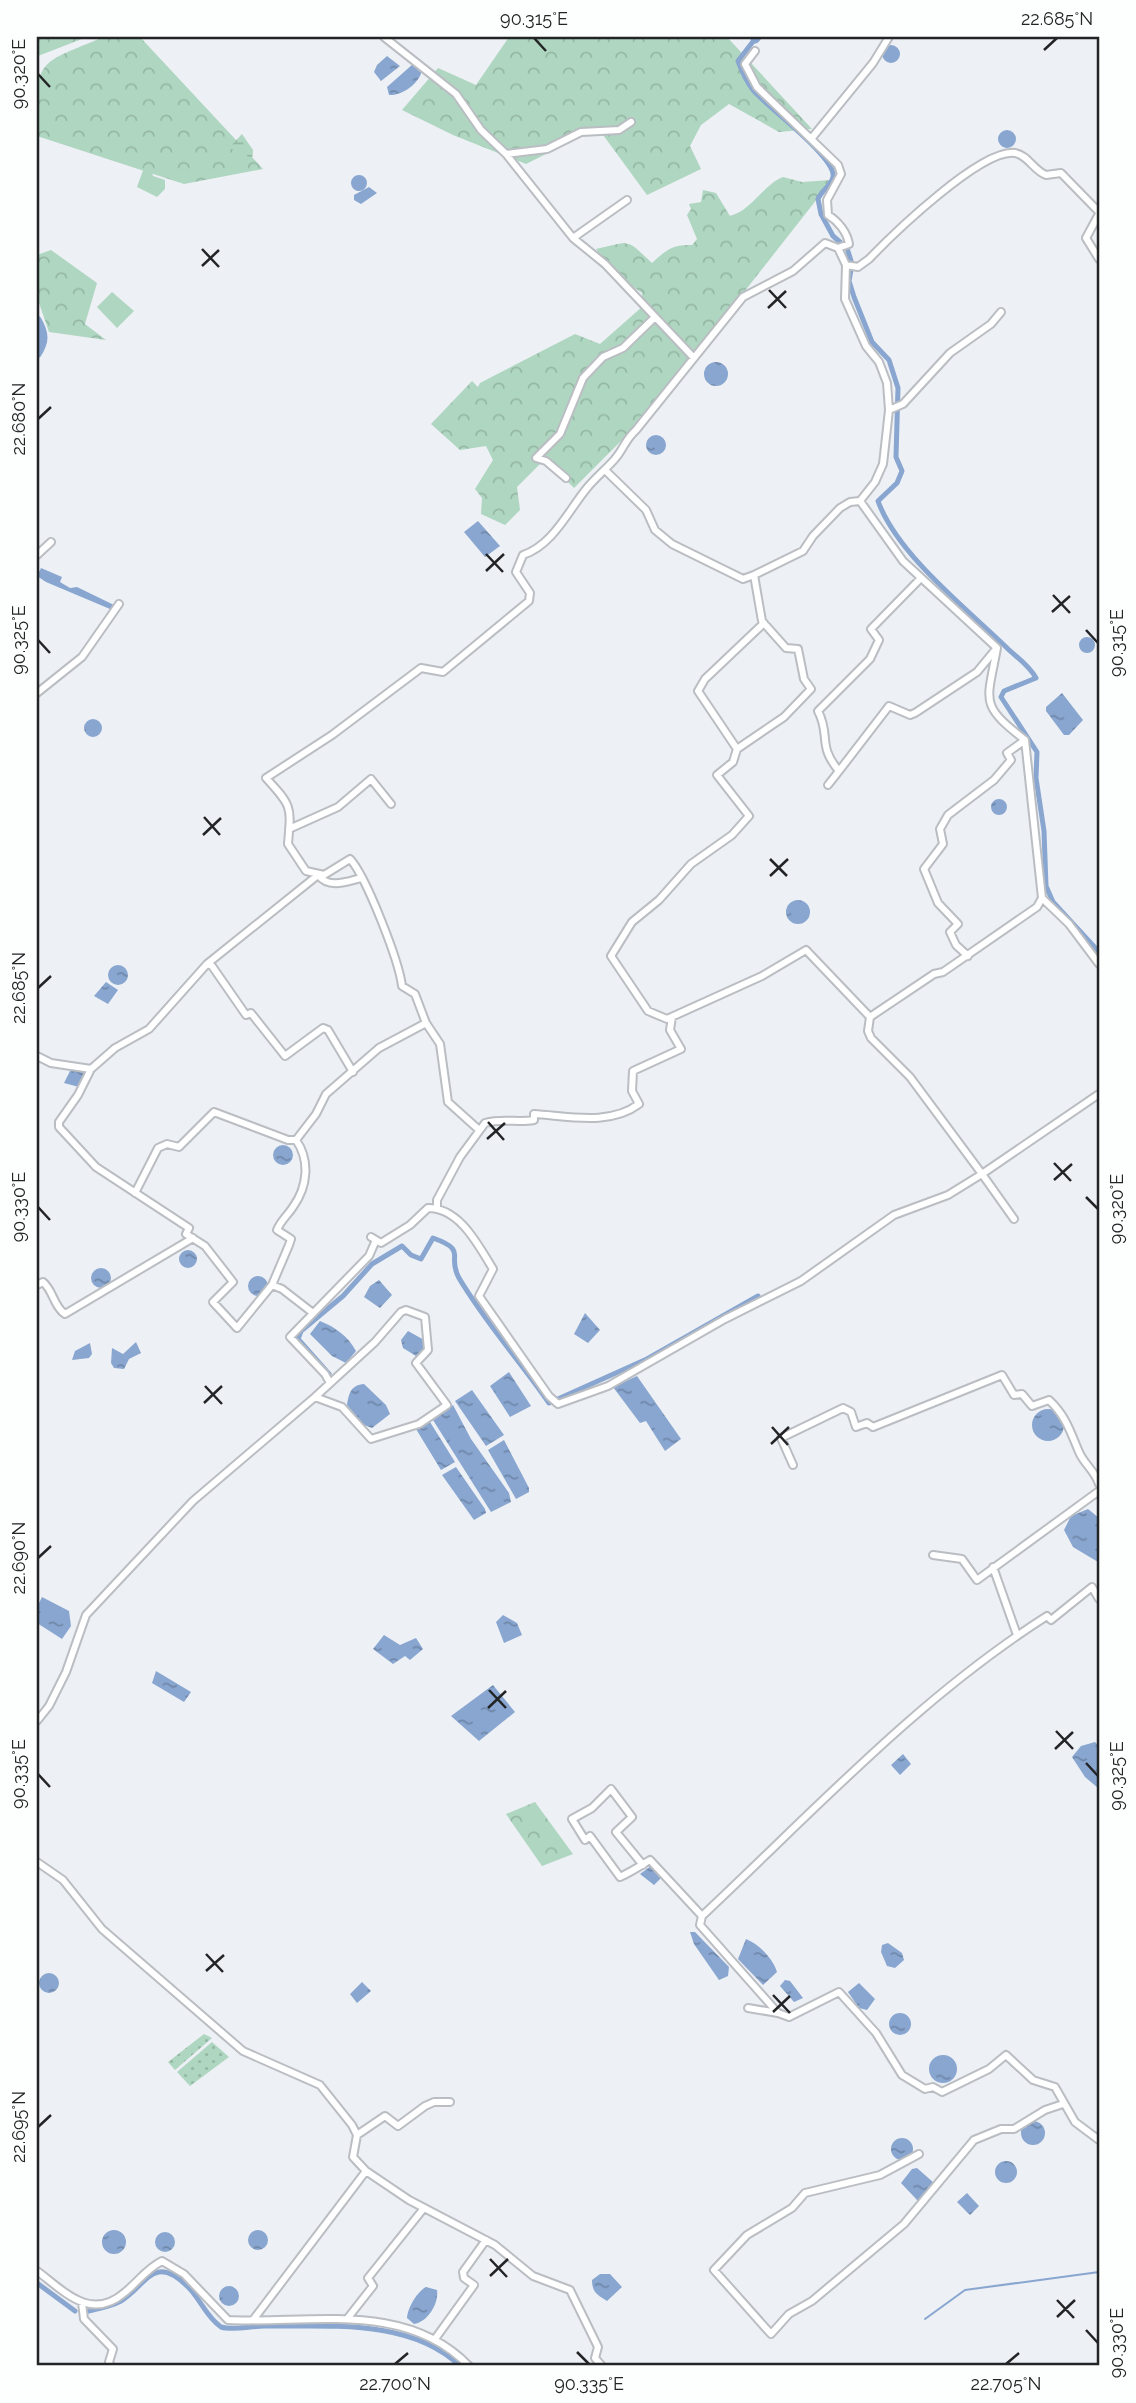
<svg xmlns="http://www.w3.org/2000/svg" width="1136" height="2403" font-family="Raleway,sans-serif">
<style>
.grass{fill:url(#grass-dots)}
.forest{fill:url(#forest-crowns)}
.wetland{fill:url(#wetland-marsh)}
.park{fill:#aed6c0}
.water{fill:url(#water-ripples)}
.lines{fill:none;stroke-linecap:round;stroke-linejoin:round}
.stream{stroke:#88a6d0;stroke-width:2}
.canal{stroke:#88a6d0;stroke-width:5}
.river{stroke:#88a6d0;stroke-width:9}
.minor-casing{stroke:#babdc2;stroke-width:10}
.minor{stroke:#fff;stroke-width:6}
.ticks{fill:none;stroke:#232426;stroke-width:2.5}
.neatline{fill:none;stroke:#232426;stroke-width:2.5}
.ticks-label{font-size:18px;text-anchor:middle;fill:#232426}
</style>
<defs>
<pattern id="grass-dots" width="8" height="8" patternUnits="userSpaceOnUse" patternTransform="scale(1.75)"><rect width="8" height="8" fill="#aed6c0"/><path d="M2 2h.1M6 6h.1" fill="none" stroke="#95b8a5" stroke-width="1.8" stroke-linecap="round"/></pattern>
<pattern id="forest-crowns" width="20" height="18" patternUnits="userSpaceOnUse" patternTransform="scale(1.75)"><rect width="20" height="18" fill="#aed6c0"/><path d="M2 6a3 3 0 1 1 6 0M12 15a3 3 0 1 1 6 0" fill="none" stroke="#95b8a5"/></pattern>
<pattern id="wetland-marsh" width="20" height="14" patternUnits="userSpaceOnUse" patternTransform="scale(1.75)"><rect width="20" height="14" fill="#aed6c0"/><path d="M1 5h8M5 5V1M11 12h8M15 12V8" fill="none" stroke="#95b8a5"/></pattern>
<pattern id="water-ripples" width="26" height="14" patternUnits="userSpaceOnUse" patternTransform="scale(1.75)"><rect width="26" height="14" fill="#88a6d0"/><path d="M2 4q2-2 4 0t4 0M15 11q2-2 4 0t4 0" fill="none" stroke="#6f87a9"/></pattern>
</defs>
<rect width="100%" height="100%" fill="#edf0f5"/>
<!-- grass -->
<path class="grass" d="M204,2034L212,2038L175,2070L168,2062Z
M212,2042L229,2057L190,2086L177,2072Z"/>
<!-- forest -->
<path class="forest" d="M37,37H87L38,56Z
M104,37H140L263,169L184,184L37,136C37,59 33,66 104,37Z
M509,37H727L812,129L779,132L729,104L701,125L690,146L701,169L647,195L598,128L526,164L453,135L402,110L438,68L476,85Z
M783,177L802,182L832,180L649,413L574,488L545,459L517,487L520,510L505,525L481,514L482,498L475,489L493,460L486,446L460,450L431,424L472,381L478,387L480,383L575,334L600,344L643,306L642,293L610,271L596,249C632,241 625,238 652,263C666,250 673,244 692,245L697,239L687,215L691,209L689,204L701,202L703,190L716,193L730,216C751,211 763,185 783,177Z
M51,250L97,283L85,324L106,340L49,332L37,297V255Z
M535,1802L573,1854L542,1866L506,1814Z"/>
<!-- wetland -->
<path class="wetland" d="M242,134L253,150L252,161L244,153L241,157L237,151L229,148Z"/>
<!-- park -->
<path class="park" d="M145,165L150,166L153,176L165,180V189L157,197L137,187Z
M112,292L134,311L117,328L97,307Z"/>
<!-- water -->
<path class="water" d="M882 54a9 9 0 1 1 18 0a9 9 0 1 1-18 0Z
M387,56L400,66L381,81L374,72L377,65Z
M413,64L422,70C420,83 402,96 389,95L387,87Z
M998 139a9 9 0 1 1 18 0a9 9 0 1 1-18 0Z
M351 183a8 8 0 1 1 16 0a8 8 0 1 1-16 0Z
M369,187L377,193L361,204L354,200V195Z
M704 374a12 12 0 1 1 24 0a12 12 0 1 1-24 0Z
M646 445a10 10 0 1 1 20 0a10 10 0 1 1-20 0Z
M478,521L500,546L485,557L464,532Z
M41,568L62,577L60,582L70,588L77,587L114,605L110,609L46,582L37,576Z
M1079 645a8 8 0 1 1 16 0a8 8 0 1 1-16 0Z
M1062,693L1083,720L1069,735H1064L1046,711V707Z
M84 728a9 9 0 1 1 18 0a9 9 0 1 1-18 0Z
M991 807a8 8 0 1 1 16 0a8 8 0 1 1-16 0Z
M786 912a12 12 0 1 1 24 0a12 12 0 1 1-24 0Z
M108 975a10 10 0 1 1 20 0a10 10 0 1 1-20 0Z
M106,982L118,990L108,1004L94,996Z
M71,1069L87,1073L79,1087L64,1083Z
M273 1155a10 10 0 1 1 20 0a10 10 0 1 1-20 0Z
M179 1259a9 9 0 1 1 18 0a9 9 0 1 1-18 0Z
M91 1278a10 10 0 1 1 20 0a10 10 0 1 1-20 0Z
M248 1286a10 10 0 1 1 20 0a10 10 0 1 1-20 0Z
M379,1280L392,1295L380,1308L364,1297L370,1286Z
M585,1313L600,1330L588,1343L574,1334Z
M320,1321C335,1327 348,1336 356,1351L346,1363L332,1356L310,1334Z
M408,1331L426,1341L424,1350L416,1356L403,1348L401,1340Z
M136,1342L141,1353L129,1359L124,1369L114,1368L111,1363L112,1348L123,1354Z
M90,1343L92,1354L89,1358L72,1360L75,1351Z
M509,1372L531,1406L510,1417L490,1386Z
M637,1376L681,1439L665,1451L646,1421L640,1423L613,1387Z
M364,1384L386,1405L390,1414L372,1428L364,1425L347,1405C349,1393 351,1385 364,1384Z
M472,1390L504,1435L486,1446L455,1401Z
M453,1405L471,1439L509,1493L511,1502L491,1512L433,1420Z
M1032 1425a16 16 0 1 1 32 0a16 16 0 1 1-32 0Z
M430,1422L455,1462L441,1470L416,1429Z
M504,1440L529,1488V1492L516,1499L488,1450Z
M456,1467L485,1509L486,1513L474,1520L442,1475Z
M1088,1509L1099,1518L1098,1562L1073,1547L1064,1530L1071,1516Z
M42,1597L69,1611L71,1626L62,1639L37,1623V1607Z
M503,1615L517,1623L522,1635L504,1643L496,1622Z
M384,1635L400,1645L416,1638L423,1649L410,1660L405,1656L393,1664L373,1649Z
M156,1671L191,1692L184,1702L152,1683Z
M493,1685L515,1712L479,1741L451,1716Z
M1095,1742L1099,1746L1098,1788L1085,1777L1072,1757L1081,1746Z
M903,1754L911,1764L900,1775L891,1765Z
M651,1866L661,1878L654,1885L640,1874Z
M690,1932H695L729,1967L728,1976L719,1980L694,1944Z
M746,1939C759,1944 773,1959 777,1972L763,1985L738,1959Z
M888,1943L902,1953L904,1960L895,1968L887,1966L881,1952L882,1945Z
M39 1983a10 10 0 1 1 20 0a10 10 0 1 1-20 0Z
M785,1980L790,1981L803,1998L794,2002L780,1986Z
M362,1982L371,1991L357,2003L350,1994Z
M859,1983L875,1999L867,2010L859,2008L848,1992Z
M889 2024a11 11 0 1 1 22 0a11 11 0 1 1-22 0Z
M929 2069a14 14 0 1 1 28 0a14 14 0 1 1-28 0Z
M1021 2133a12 12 0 1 1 24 0a12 12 0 1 1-24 0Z
M891 2149a11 11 0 1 1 22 0a11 11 0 1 1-22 0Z
M995 2172a11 11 0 1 1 22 0a11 11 0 1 1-22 0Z
M917,2168L934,2183L918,2201L901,2183L912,2169Z
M967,2193L979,2206L970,2215L957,2202Z
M102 2242a12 12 0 1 1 24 0a12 12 0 1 1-24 0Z
M248 2240a10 10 0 1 1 20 0a10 10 0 1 1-20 0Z
M155 2242a10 10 0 1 1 20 0a10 10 0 1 1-20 0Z
M600,2274H610L622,2287L607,2301C598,2295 592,2293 592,2280Z
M219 2296a10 10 0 1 1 20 0a10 10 0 1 1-20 0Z
M426,2287L437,2290C439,2303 428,2322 414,2324L407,2318C408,2307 417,2292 426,2287Z"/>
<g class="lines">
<!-- stream -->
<path class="stream" d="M925,2319L965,2290L1099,2272"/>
<!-- canal -->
<path class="canal" d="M755,39L738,61C742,72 746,81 753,90C766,106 837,158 833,177C831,186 821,191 818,199L821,214L833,236L847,248L852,264L849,281L854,297L872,342L889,360L898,388L896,457L902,471L897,483L878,501C897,554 966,608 1006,647C1017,658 1028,664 1036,678L1004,691L1001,697L1037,752L1036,778L1044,831L1046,886L1053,902L1099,952
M329,1374L298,1339L301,1331L343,1296L372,1264L402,1246L411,1255L421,1259L433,1238C469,1251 446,1255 459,1278C485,1322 520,1361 549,1403L647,1359L758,1296
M37,2283L75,2311
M84,2312C96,2309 110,2307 121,2301C146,2286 153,2253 187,2286C200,2298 206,2317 221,2327C234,2331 250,2326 264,2326C328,2327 410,2318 460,2366"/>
<!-- river -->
<path class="river" d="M755,39L757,37
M37,320C45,334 45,341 37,354"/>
<defs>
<path id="minor" d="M384,37L456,94L481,130L506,154L573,238L605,264L694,358
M755,51L745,64L757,87L838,165L841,174L827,200L828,215C838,221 847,232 849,244L838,248
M811,139L873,63L889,37
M506,154L547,149L581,132L619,130L631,122
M1099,214L1086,238L1099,259
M573,238L627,200
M846,265L858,267L869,259C893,234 982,148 1015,153C1028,155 1034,171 1046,175L1061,173L1099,212
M889,410L903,404L950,353L991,324L1001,312
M605,470L646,510L655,530L672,544L743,579L754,575
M566,478L546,461L536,458L560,434L583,378L603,357L623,348L654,318
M860,501L850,502L840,508L813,536L803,551L754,575L762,621L786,648L798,649L804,679L811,689L784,717L737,749L733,762L717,775L749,816L732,835L691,864L659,900L632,922L611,956L648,1011L667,1019L762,976L806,950L870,1017
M37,555L51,542
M37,693L82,657L119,604
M737,749L698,691L705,679L764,623
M839,771L889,706L910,715L915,713L977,672L996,649
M828,785L839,771C817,745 831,736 818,711L870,659L879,640L871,629L920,579
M289,829L338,807L371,779L391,804
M361,878C346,882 329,889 318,875L207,964L149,1029L115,1048L91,1069L78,1095L59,1122V1127L96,1167L189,1228L186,1234L205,1246L233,1282L213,1302L237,1328L272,1285L289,1245L291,1239L277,1230C281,1220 288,1215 293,1207C308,1186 310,1160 296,1140L316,1114L326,1094L379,1048L426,1023
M968,956L956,945L950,932L958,924L938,903L924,869L943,844L940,829L948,815L994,780L1011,760L1007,753L1025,740
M207,964L212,966L246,1015L251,1013L285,1056L323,1028L328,1030L353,1072
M37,1056L51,1063L91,1069
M478,1129L448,1102L440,1044L426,1023L415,994L402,986C399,961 366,876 350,859L324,875L306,871L288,844C291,807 293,807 266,778L332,735L421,668L443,672L529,601L530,593L516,572L523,555C553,545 568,511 587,488C595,478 605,470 614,460C624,449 624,441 636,430L743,297L793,271L825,243L838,248L846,265L845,299L866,346L879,362L887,383L889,410L883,464L875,482L860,501L903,561L997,648C987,703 979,704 1025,740L1042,898L1069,924L1099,964
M135,1193L158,1148L167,1144L179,1147L214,1112L288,1140H296
M437,1208V1200L460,1157L485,1123C504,1118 517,1123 534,1120V1114C568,1116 610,1126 639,1104L632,1091L633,1071L681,1049L670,1030L672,1017
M1014,1219L982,1174L1099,1094
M371,1237L381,1243L410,1225L428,1208C460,1208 478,1245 493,1269L479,1296L549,1396L558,1404L608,1386L725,1319L801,1281L894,1215L948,1195L982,1174L910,1077L871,1038L868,1031L870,1017L934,974L943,972L1037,907L1042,898
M37,1285L43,1282C53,1290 54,1307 65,1314L193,1238
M272,1285L282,1289L313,1313
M330,1383L325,1374L290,1337L369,1256L376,1240
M793,1465L781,1438L843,1408L851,1412L856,1427L867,1423L873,1427L1002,1375L1014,1395L1022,1394L1032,1406L1049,1400C1066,1416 1070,1431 1079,1452C1084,1464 1095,1471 1099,1484
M933,1555L962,1559L977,1580L1099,1491
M993,1567L1017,1635
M1099,1599L1092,1587L1051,1620L1047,1616C918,1698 813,1812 702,1916L700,1925L778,2013L789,2017L839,1992L876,2033L902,2075L925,2089L933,2087L942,2092L989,2069L1006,2055L1033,2080L1055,2087L1075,2122L1099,2140
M37,1721L49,1706L66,1672L86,1615L193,1501L315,1397L375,1342L401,1312L406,1310L425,1317L428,1350L416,1363L447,1405L419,1424L371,1439L342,1407L315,1397
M37,1862L63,1880L102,1929L243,2051L320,2085L352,2125L357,2135L353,2157L366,2171L409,2200L495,2245L533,2276L570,2290L598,2347L595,2358L602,2366
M643,1865L616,1832L632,1817L611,1789L592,1808L572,1819L585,1840L590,1836L620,1877C631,1872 640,1866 650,1860L702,1916
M748,2008L778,2013
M357,2135L385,2116L398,2126L425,2106L434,2102H450
M919,2154L880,2175L805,2193L792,2208L747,2235L714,2270L771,2334L789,2314L812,2301L904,2224L974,2140L1001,2129H1014L1045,2110L1063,2104
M37,2271C63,2290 90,2322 124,2293C138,2282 146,2269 162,2261L184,2274L228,2320C309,2324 406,2300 469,2366
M82,2303L84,2319L113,2349L109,2362L111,2366
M347,2319L373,2286L368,2278L424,2208
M253,2320L366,2171
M435,2339L474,2285L464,2278L463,2272L486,2240"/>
</defs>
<!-- minor casing -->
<use href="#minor" class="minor-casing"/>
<!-- minor -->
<use href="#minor" class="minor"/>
</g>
<!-- ticks -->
<path class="ticks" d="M534,38L546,51M1044,50L1057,38M38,74L50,87M202,249L219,267M202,266L219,250M769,290L786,308M768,308L786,291M38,419L51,407M486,554L503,572M486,571L504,554M1053,595L1070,613M1052,612L1070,596M1086,630L1098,643M38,640L50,653M204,817L220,835M203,835L221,818M770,859L787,876M770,876L788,859M38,988L51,976M488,1122L504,1140M487,1139L505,1123M1054,1163L1071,1181M1054,1180L1072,1164M1086,1197L1098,1209M38,1207L50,1220M205,1386L222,1404M204,1403L222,1386M772,1427L788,1445M771,1444L789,1427M38,1558L51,1546M489,1690L506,1708M488,1708L506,1691M1056,1731L1073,1749M1055,1749L1073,1732M1086,1763L1098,1776M38,1774L50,1787M206,1954L223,1972M206,1971L224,1955M773,1995L790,2013M773,2012L790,1996M38,2127L51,2115M490,2259L507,2277M490,2276L508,2259M1057,2300L1074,2318M1057,2317L1075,2300M1086,2330L1098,2343M577,2352L589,2364M395,2364L408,2353M1006,2364L1019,2353"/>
<!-- border -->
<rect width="1136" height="2403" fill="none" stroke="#fdfefe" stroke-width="77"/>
<rect x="38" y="38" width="1060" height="2326" class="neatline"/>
<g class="ticks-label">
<text x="534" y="25">90.315°E</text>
<text x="1057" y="25">22.685°N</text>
<text transform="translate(19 74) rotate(-90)" y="6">90.320°E</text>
<text transform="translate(19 419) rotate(-90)" y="6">22.680°N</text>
<text transform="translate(19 640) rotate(-90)" y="6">90.325°E</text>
<text transform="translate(1117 643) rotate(-90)" y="6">90.315°E</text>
<text transform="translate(19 988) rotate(-90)" y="6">22.685°N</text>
<text transform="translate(19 1207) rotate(-90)" y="6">90.330°E</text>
<text transform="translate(1117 1209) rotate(-90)" y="6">90.320°E</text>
<text transform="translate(19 1558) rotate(-90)" y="6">22.690°N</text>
<text transform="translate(19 1774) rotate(-90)" y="6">90.335°E</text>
<text transform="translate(1117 1776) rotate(-90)" y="6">90.325°E</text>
<text transform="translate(19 2127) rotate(-90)" y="6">22.695°N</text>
<text transform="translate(1117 2343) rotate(-90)" y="6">90.330°E</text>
<text x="395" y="2390">22.700°N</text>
<text x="589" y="2390">90.335°E</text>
<text x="1006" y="2390">22.705°N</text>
</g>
</svg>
